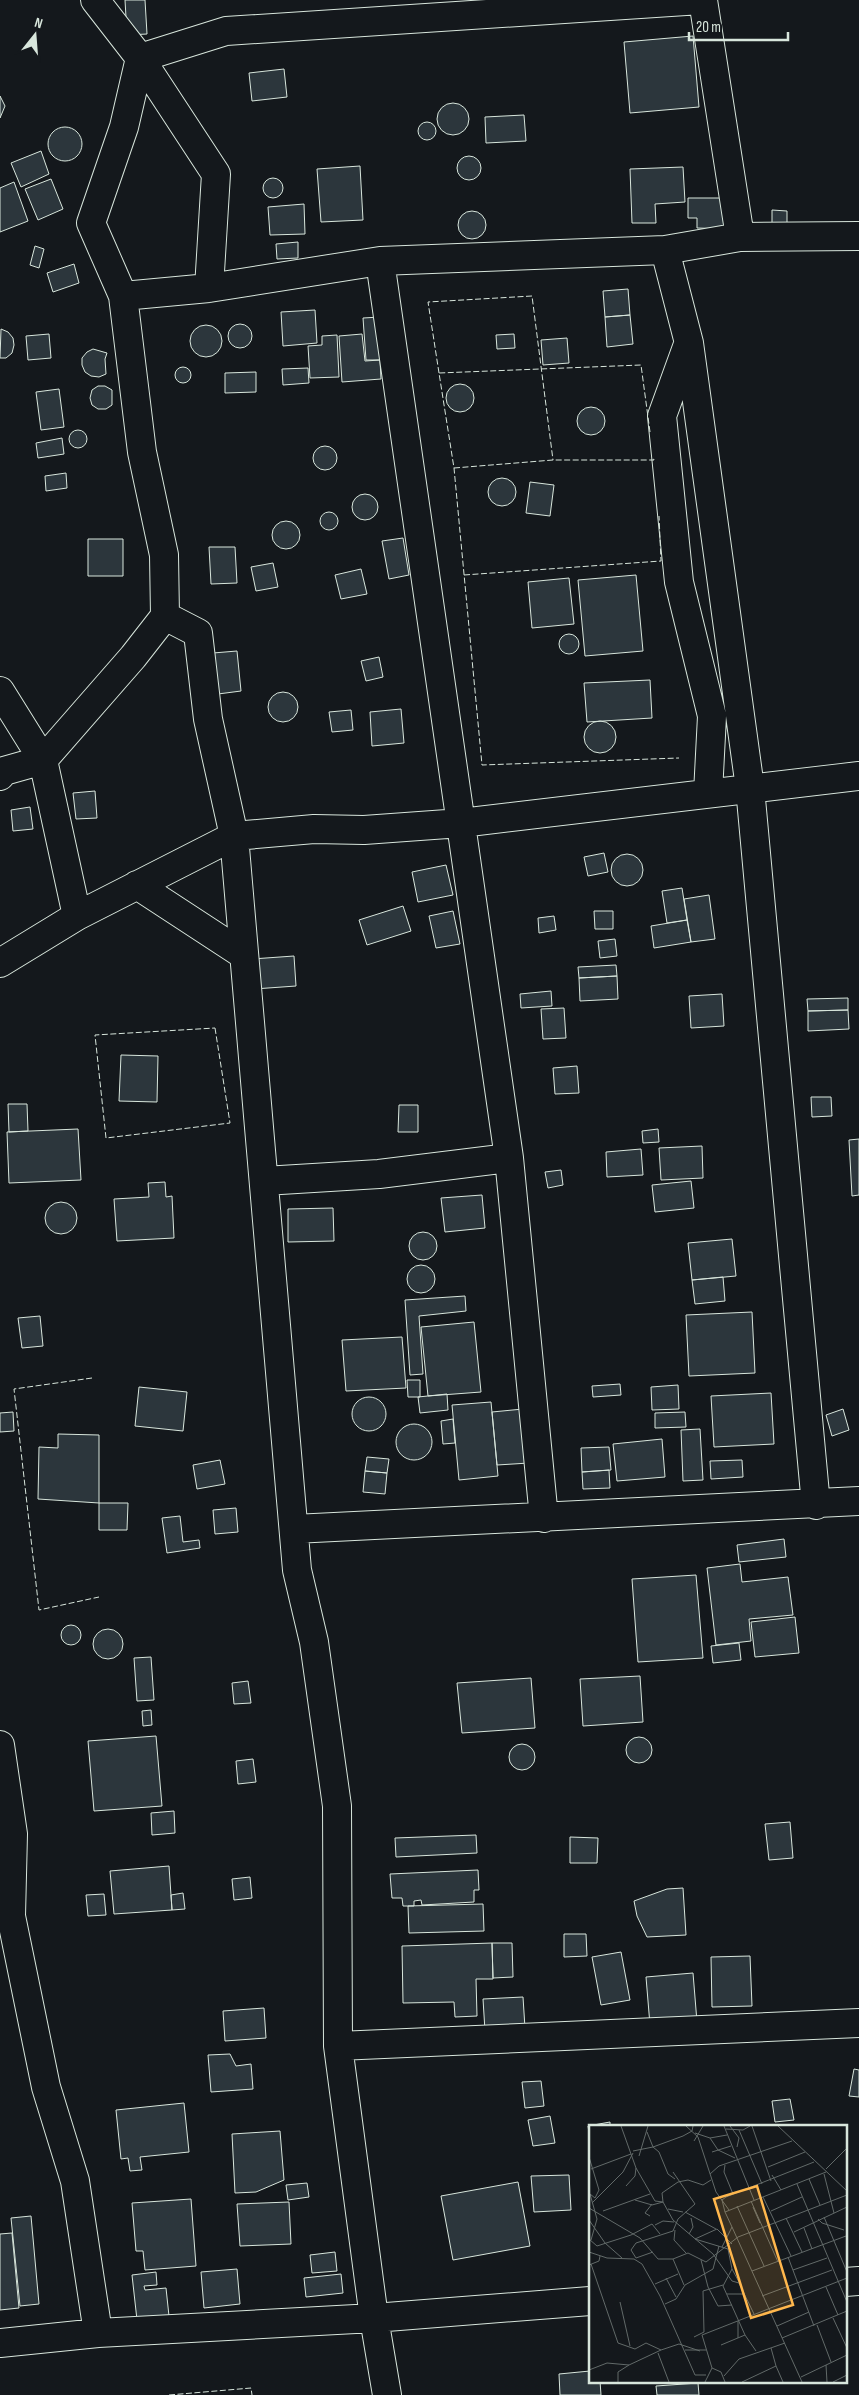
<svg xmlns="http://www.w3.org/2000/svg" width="859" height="2395" font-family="'Sofia Sans Condensed',sans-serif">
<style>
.building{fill:#2c363c;stroke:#d8e6dc}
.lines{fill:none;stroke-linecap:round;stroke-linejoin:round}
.minor-casing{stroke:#d8e6dc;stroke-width:30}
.minor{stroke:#14181c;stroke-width:28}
.fence{stroke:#d8e6dc;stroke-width:1;stroke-dasharray:6 2.5;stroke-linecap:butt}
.inset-road{fill:none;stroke:#626a69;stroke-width:1}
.view{fill:#ffb74d;fill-opacity:0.15;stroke:#ffb74d;stroke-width:2.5}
.inset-edge{fill:none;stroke:#d8e6dc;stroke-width:2.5}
</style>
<rect width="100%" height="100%" fill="#14181c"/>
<!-- building -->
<path class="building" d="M125,0H145L147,34L127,35Z
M693,36L699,107L630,113L624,42Z
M284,69L287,97L252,101L249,73Z
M0,96L5,106L0,118Z
M437 119a16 16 0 1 1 32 0a16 16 0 1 1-32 0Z
M524,115L526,141L486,143L485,117Z
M418 131a9 9 0 1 1 18 0a9 9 0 1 1-18 0Z
M48 144a17 17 0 1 1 34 0a17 17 0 1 1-34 0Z
M41,151L49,174L21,187L11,163Z
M457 168a12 12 0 1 1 24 0a12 12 0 1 1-24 0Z
M360,166L363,220L321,222L317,169Z
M683,167L685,202L655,204L656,223H632L630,169Z
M263 188a10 10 0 1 1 20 0a10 10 0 1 1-20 0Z
M51,179L63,209L38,220L25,189Z
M14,182L28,221L0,232V188Z
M688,198H727L728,229L697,228V218H688Z
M304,204L305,234L270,235L268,207Z
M772,210L787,211V225H772Z
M458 225a14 14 0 1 1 28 0a14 14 0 1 1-28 0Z
M298,242V258L277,259L276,244Z
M35,246L44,249L39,268L30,265Z
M74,264L79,283L53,292L47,273Z
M628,289L630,315L605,317L603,291Z
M315,310L317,343L283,346L281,312Z
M630,315L633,344L607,347L605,317Z
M380,317L383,360H366L363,318Z
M228 336a12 12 0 1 1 24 0a12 12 0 1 1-24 0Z
M190 341a16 16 0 1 1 32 0a16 16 0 1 1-32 0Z
M1,329L8,332L13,338L14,345L12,353L6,358H0Z
M49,334L51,358L28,360L26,336Z
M362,334L365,361L380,360L381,379L342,382L339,336Z
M514,334L515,348L497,349L496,335Z
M337,335L339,377L310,378L308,346L322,345V336Z
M567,338L569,363L543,365L541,340Z
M93,349L107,353L105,359L106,374L99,377L91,376L85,372L82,365V358L87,352Z
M175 375a8 8 0 1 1 16 0a8 8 0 1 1-16 0Z
M308,368L309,383L283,385L282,369Z
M256,372V392L225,393V373Z
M446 398a14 14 0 1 1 28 0a14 14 0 1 1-28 0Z
M98,386H105L112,390V405L106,409H98L92,405L90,398L92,390Z
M59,389L64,427L41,430L36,392Z
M577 421a14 14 0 1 1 28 0a14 14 0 1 1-28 0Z
M69 439a9 9 0 1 1 18 0a9 9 0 1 1-18 0Z
M62,438L64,454L38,458L36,443Z
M313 458a12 12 0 1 1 24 0a12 12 0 1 1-24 0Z
M66,473L67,488L46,491L45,476Z
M488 492a14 14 0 1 1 28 0a14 14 0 1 1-28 0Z
M530,482L554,485L550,516L526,513Z
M352 507a13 13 0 1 1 26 0a13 13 0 1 1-26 0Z
M320 521a9 9 0 1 1 18 0a9 9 0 1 1-18 0Z
M272 535a14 14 0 1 1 28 0a14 14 0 1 1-28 0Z
M403,538L409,575L389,579L382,541Z
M88,539H123V576H88Z
M209,547H235L237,583L211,584Z
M273,563L278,587L256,591L251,567Z
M361,569L367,594L341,599L335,575Z
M636,575L643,651L585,656L578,580Z
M569,578L574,624L532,628L528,582Z
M559 644a10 10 0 1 1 20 0a10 10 0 1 1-20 0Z
M237,651L241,691L218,694L213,653Z
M379,657L383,677L366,681L361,661Z
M650,680L652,718L587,722L584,683Z
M268 707a15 15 0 1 1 30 0a15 15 0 1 1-30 0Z
M401,709L404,743L372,746L370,712Z
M351,710L353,730L332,732L329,712Z
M584 737a16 16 0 1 1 32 0a16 16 0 1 1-32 0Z
M95,791L97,818L76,819L73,793Z
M30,807L33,829L13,831L11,810Z
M604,853L608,872L588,876L584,857Z
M611 870a16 16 0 1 1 32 0a16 16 0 1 1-32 0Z
M446,865L453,895L418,902L412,872Z
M682,888L687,920L667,923L662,891Z
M709,895L715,939L691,942L684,899Z
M403,906L411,931L367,945L359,920Z
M453,911L460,944L436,948L429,916Z
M594,911H613V929H595Z
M554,916L556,930L539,933L538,918Z
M687,920L691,942L654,948L651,926Z
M615,939L617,956L600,958L598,941Z
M294,956L296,986L254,989L252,959Z
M616,965L617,976L579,978L578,967Z
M617,976L618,999L580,1001L579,978Z
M551,991L552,1006L521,1008L520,994Z
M722,994L724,1026L691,1028L689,996Z
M848,998V1010L808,1011L807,999Z
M564,1008L566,1038L543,1039L541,1009Z
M848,1010L849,1029L808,1031V1011Z
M121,1055L158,1056L157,1102L119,1101Z
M577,1066L579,1093L555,1094L553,1068Z
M811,1097H831L832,1116L812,1117Z
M8,1104H27L28,1131L9,1132Z
M399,1105H418V1132H398Z
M78,1129L81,1180L9,1183L7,1132Z
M658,1129L659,1142L643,1143L642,1131Z
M859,1139V1195L852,1196L849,1140Z
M702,1146L703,1178L661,1180L659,1148Z
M641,1149L643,1175L607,1177L606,1152Z
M561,1170L563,1185L548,1188L545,1172Z
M691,1181L694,1208L655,1212L652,1185Z
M165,1182L166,1197L172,1196L174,1238L117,1241L114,1199L149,1197L148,1183Z
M482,1195L485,1228L445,1232L441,1198Z
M45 1218a16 16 0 1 1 32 0a16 16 0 1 1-32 0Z
M333,1208L334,1241L288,1242V1209Z
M409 1246a14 14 0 1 1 28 0a14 14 0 1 1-28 0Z
M732,1239L736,1276L692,1280L688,1243Z
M407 1279a14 14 0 1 1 28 0a14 14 0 1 1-28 0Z
M723,1277L725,1301L695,1304L692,1280Z
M465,1296L466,1311L419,1316L423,1374L410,1375L405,1300Z
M752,1312L755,1373L689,1376L686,1315Z
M40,1316L43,1346L22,1348L18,1318Z
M474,1322L481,1392L428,1396L421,1327Z
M402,1337L406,1388L346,1391L342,1340Z
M407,1380H420V1397H408Z
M620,1384L621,1395L593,1397L592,1386Z
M678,1385L679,1409L652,1410L651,1387Z
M139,1387L187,1392L183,1431L135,1426Z
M771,1393L774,1444L714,1447L711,1396Z
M447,1394L448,1410L420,1413L418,1397Z
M352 1414a17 17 0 1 1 34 0a17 17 0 1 1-34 0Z
M491,1402L498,1476L459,1480L452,1405Z
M523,1409L529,1463L497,1465L492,1412Z
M843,1409L849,1430L832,1436L826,1415Z
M13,1412L14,1431L0,1432V1413Z
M685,1412L686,1427L655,1428V1413Z
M453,1419L455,1443L443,1444L441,1421Z
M396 1442a18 18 0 1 1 36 0a18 18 0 1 1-36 0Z
M700,1429L703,1480L683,1481L681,1430Z
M58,1434L99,1435V1503L38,1499L39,1447L58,1448Z
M662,1439L665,1477L617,1481L613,1444Z
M609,1447L611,1470L582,1472L581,1448Z
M367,1457L389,1459L387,1473L365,1471Z
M220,1460L225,1484L197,1489L193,1465Z
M742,1460L743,1477L711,1479L710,1461Z
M609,1470L610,1488L583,1489L582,1472Z
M365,1471L387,1473L385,1494L363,1492Z
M99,1503H128L127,1530H99Z
M236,1508L238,1532L215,1534L213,1510Z
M180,1516L183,1542L199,1540L200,1548L167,1553L162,1518Z
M784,1539L786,1557L739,1562L737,1545Z
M740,1564L742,1582L788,1577L793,1615L749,1619L751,1641L716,1645L707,1568Z
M696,1575L703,1658L638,1662L632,1579Z
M795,1617L799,1653L755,1657L751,1622Z
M61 1635a10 10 0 1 1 20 0a10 10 0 1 1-20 0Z
M93 1644a15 15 0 1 1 30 0a15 15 0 1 1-30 0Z
M739,1643L741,1660L713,1663L711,1646Z
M151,1657L154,1700L137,1701L134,1658Z
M640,1676L643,1722L583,1726L580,1679Z
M531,1678L535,1728L462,1733L457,1683Z
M248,1681L251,1703L234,1704L232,1683Z
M151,1710L152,1725L143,1726L142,1711Z
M156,1736L162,1806L94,1811L88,1741Z
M626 1750a13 13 0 1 1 26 0a13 13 0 1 1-26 0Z
M509 1757a13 13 0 1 1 26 0a13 13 0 1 1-26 0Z
M253,1759L256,1782L238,1784L236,1761Z
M174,1811L175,1833L152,1835L151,1813Z
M790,1822L793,1858L769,1860L765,1824Z
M476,1835L477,1853L396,1857L395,1838Z
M570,1837L598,1838L597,1863H570Z
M169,1866L172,1910L114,1914L110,1871Z
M478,1870L479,1890H474V1902L422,1905L421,1900L414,1901V1906H403L402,1898H392L390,1874Z
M250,1877L252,1898L234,1900L232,1879Z
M683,1888L686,1935L647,1937L637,1916L634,1901L667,1889Z
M183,1893L185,1909L172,1910L171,1895Z
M104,1894L106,1915L88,1916L86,1895Z
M483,1904L484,1931L409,1933L408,1906Z
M564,1934H586L587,1956L564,1957Z
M492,1943L493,1979H476L477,2016L455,2017L454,2002L403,2003L402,1946Z
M492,1943H512L513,1977L493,1978Z
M621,1952L630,2000L601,2005L592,1957Z
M750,1956L752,2006L712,2007L711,1957Z
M693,1973L697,2022L650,2025L646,1977Z
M523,1997L525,2028L485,2031L483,1999Z
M264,2008L266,2038L225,2041L223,2011Z
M230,2054L236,2066L251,2064L253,2089L211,2092L208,2055Z
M854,2069L859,2070V2097L849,2096Z
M541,2081L544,2106L525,2108L522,2082Z
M790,2099L794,2120L775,2122L772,2101Z
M184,2103L189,2152L140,2157L142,2170L130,2171L128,2158L121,2159L116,2110Z
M550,2116L555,2143L533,2146L528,2120Z
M610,2122V2126H590V2139L588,2126Z
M280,2131L284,2180L256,2192L235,2193L232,2134Z
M569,2175L571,2210L534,2212L531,2176Z
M518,2182L530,2246L453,2260L441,2196Z
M307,2183L309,2197L288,2200L286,2185Z
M191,2199L196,2266L145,2270L143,2251H136L132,2203Z
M289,2202L291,2244L240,2246L237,2204Z
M31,2216L39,2304L20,2306L11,2218Z
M12,2233L19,2308L0,2310V2234Z
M335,2252L337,2271L312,2273L310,2255Z
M237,2269L240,2304L204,2308L201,2272Z
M156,2272L157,2285L144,2286L145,2290L166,2288L169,2316L137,2320L132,2275Z
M341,2274L343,2293L306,2297L304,2278Z
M590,2371V2381H600L601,2395H560L559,2374Z
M698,2383L699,2395H657L656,2386Z"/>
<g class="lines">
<defs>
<path id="minor" d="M95,0L140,58L216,174L209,288
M703,0L740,237
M665,250L689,343L750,788L816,1505
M380,261L509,1158L544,1518
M123,296L91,223L124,127L140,58L226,31L701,0
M687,347L662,416L679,582L712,716L708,793
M165,616L198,633L208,719L234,836L297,1570L314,1642L337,1806L338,2046L374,2318L387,2395
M0,691L43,760L77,916
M0,776L4,771L43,760L133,657L165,616L164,555L142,452L123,296L209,288L380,261L665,250L740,237L859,236
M137,885L244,955
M0,963L77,916L234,836L314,829L364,830L461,823L859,776
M264,1181L379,1174L509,1158
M294,1529L859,1501
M0,1745L13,1834L11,1916L46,2087L75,2181L98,2333
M338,2046L859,2023
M845,2282L859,2281
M0,2343L98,2333L374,2318L590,2301"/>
</defs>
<!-- minor casing -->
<use href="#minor" class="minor-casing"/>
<!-- minor -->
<use href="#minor" class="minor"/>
<!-- fence -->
<path class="fence" d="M439,373L428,302L532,296L553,460
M650,432L641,365L439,373L454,468L482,765L679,758
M454,468L553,460H654L653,457
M464,575L661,561L659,516
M215,1028L230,1123L106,1138L95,1035Z
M92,1378L14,1389L39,1610L99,1597
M169,2395L251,2388L252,2395"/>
</g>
<!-- overview -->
<g transform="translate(589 2125)">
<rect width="258" height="258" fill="#14181c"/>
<path class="inset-road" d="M32,1L47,43L66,76L74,77L84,95L124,129L143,156L150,158L165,189M97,1L109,12L127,67L140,85M135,1L165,75M141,1L150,13L148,22M163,1L182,56M189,1L258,66M137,4L154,5L161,1M150,5L173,59M58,7L64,22L94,11L103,6L104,1M106,8L121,13L138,10M121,13L129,25L146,33M105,16L114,1M44,26L64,22L70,27L79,49L86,54M123,27L142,21M50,31L59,1M0,32L10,65L6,73L1,69L8,94L2,115M136,40L135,47L144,69M179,42L216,27M2,44L42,29M237,44L258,23M121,49L130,41L203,16M235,49L245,88M183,50L192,65M220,54L231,80M208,59L258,177M37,61L46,51L47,43M174,72L202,131M46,75L63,80L74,77L73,68L89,57L99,55L114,60L122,55M162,76L189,137M3,78L34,47L44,28M148,81L175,141M164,82L171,98M0,83L51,113L69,134H84L99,128L117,137L149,112L258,70M79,84L94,87M14,86L61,69M182,86L213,72M96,87L127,104M136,87L133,75L137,72L225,37M61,91L56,88L63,79M235,92L258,147M197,93L213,127M229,94L233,98L255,105M0,95L16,118L33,133M66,100L74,96L85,97M143,102L213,257M215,103L223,124M86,105L85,115L97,128M205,107L258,82M100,109L104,102L102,93M0,114L8,121L42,110L63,99L71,109M143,119L128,104L106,114L139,124L143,144L150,157M133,122L143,102L136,87L237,47M0,127L18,133L45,134L53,139L71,171L106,250H117M64,127L47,133L42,125L47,118L84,106L89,94L106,79L84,47M199,132L225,201M84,134L95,160M112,135L119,162L129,181L143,180M2,139L29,218L46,224L57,218L72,225L90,219L111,226M0,140L10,136L11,131M143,144L134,161L156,210L167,226M204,145L238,133M163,146L257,111M77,153L87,172M66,159L89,149M237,162L249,190M138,169H155M173,171L243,145M31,177L41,221M76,179L87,174L96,160L124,144L130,121M244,193L258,223M149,196V213M228,200L242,237M188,201L220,187M105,212L115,207L114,166L134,160M193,213L258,186M132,220L156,210M96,225H117M69,228L80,257M237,240L238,257M187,241L194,257M0,245L18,238L40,240L72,225M135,251L150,234L196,218M212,252L258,230M29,257V247L40,240M116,257L123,243M136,257L132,247L123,243L113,210L258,153M153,257L187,241L182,223M244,257L258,250"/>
<path class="view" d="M168,61L204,180L162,193L125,74Z"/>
<rect width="258" height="258" class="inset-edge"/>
</g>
<!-- north arrow -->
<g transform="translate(35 35) rotate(17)" stroke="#14181c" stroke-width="4" paint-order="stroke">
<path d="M0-4L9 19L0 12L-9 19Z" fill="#d8e6dc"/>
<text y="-8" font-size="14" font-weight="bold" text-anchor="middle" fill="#d8e6dc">N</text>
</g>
<!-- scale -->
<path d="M689 32v8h99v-8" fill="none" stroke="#d8e6dc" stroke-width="2.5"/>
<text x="696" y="32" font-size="15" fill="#d8e6dc" stroke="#14181c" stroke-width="4" paint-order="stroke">20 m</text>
</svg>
